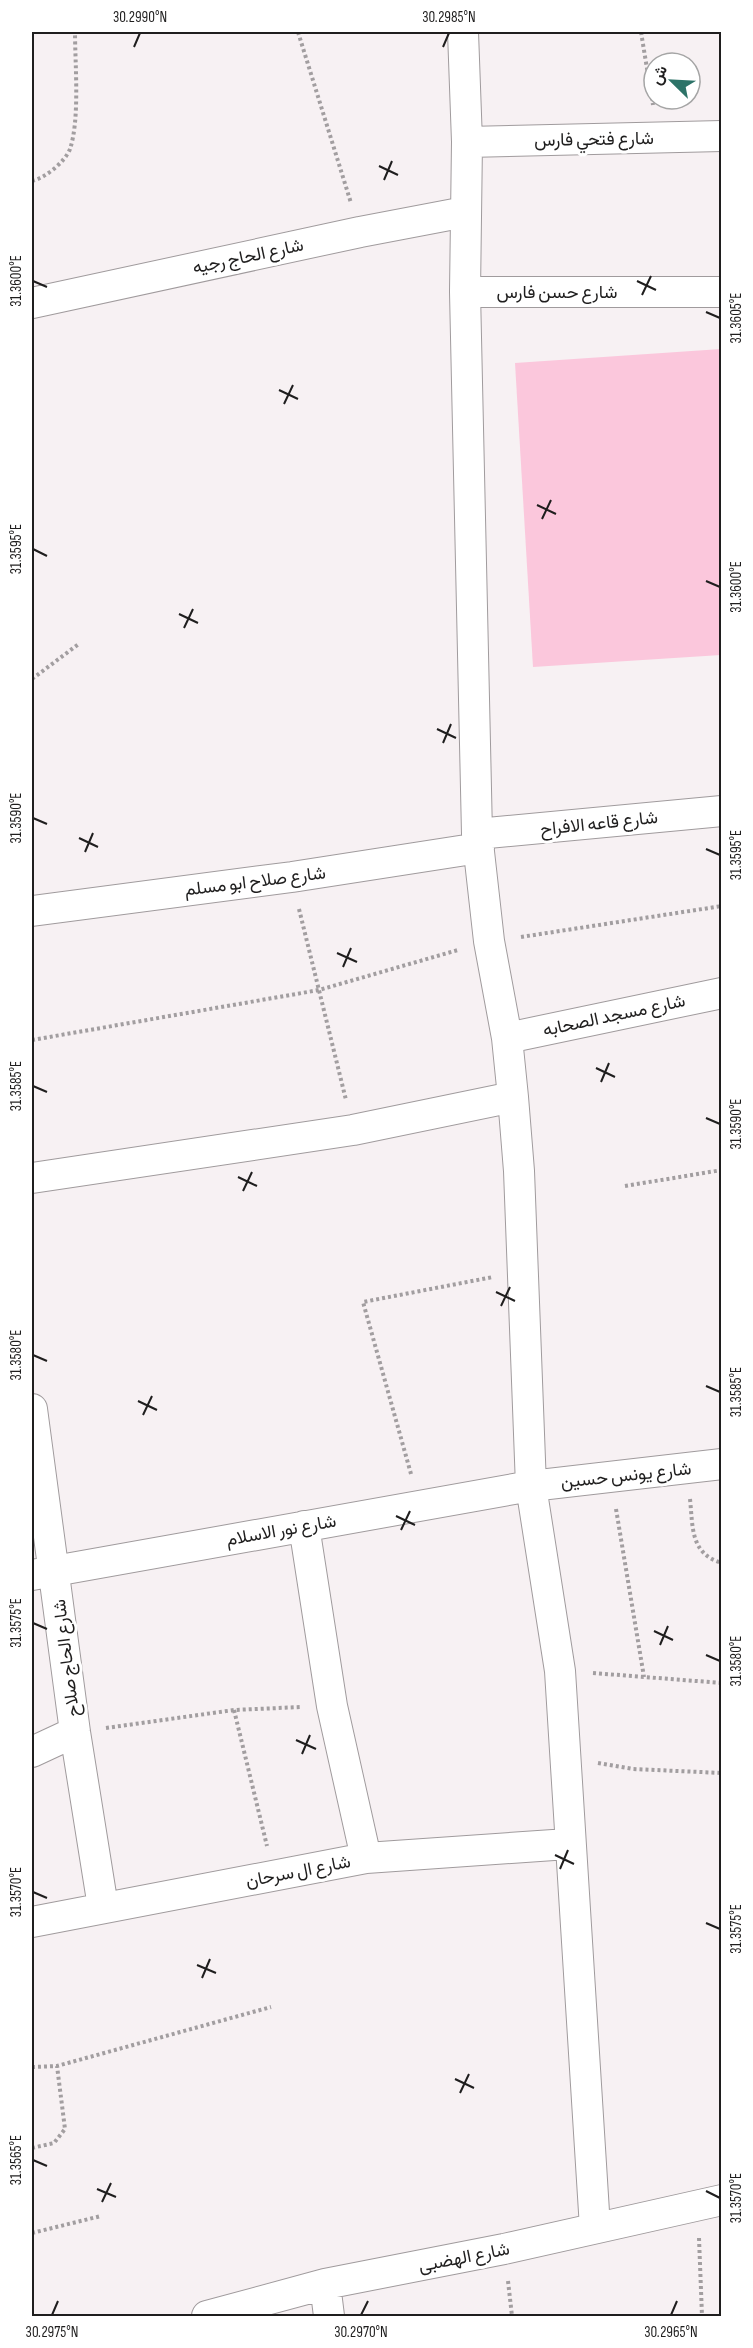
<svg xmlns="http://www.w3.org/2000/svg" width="753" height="2348" font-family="'Sofia Sans Condensed',Vazirmatn,sans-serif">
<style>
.green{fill:#fbc7dc}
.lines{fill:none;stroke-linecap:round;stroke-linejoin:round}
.minor-casing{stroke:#a09b9d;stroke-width:32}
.path{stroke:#a29ea0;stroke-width:4;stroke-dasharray:3 3;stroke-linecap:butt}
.minor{stroke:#fff;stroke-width:30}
.ticks{fill:none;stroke:#1f1e1e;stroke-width:2}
.labels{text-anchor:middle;stroke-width:6;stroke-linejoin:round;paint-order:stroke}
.street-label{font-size:18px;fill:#1f1e1e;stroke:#fff}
.neatline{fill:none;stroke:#1f1e1e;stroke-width:2}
.ticks-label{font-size:15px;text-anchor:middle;fill:#1f1e1e}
</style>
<rect width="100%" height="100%" fill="#f7f1f3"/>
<!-- green -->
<path class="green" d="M721,349V655L533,667L515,363Z"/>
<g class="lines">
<defs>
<path id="minor" d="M463,32L467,142L465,292L477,834L489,941L507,1038L513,1097L519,1171L531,1486L560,1671L595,2228
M467,142L722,136
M465,292H722
M32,303L360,232L465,212
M477,834L722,811
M32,911L292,877L479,848
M507,1038L722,993
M32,1178L353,1130L513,1097
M32,1409L75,1732L103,1907
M304,1526L332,1706L366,1858
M32,1575L531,1486L722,1464
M32,1752L75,1732
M32,1922L366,1858L568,1844
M325,2284L329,2316
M207,2316L325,2284L504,2249L722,2200"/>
</defs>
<!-- minor casing -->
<use href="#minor" class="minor-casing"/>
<!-- path -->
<path class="path" d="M298,32L351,203
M641,32L653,105
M32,181C45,178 65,162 70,149C80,119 75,64 75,32
M32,679L80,643
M299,909L346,1100
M521,937L722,906
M32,1040L319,990L458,950
M625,1186L722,1170
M411,1474L363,1302L493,1277
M690,1499C693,1527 690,1554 722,1563
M616,1509L644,1677
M593,1673L722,1683
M234,1710L267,1846
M106,1728L234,1710L301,1707
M598,1763L633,1769L722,1773
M32,2067L57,2066L271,2007
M32,2148L54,2143L65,2129L57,2066
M32,2233L101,2216
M699,2238L702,2316
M508,2281L512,2316"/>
<!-- minor -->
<use href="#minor" class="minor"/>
</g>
<!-- ticks -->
<path class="ticks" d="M134,47L140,33M443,47L449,33M379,166L398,175M384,180L392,161M33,281L47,287M637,281L656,290M642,295L651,276M706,312L720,318M279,390L298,399M284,404L293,385M537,505L556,514M542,519L551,500M33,549L47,556M706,581L720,587M179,614L198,623M184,628L193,609M437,729L456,738M443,743L451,724M33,818L47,824M79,838L98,847M706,849L720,855M85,852L93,833M337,953L357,962M343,967L351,948M596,1068L615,1077M601,1082L609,1063M33,1086L47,1092M706,1118L720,1124M238,1177L257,1186M243,1191L252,1172M496,1292L515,1301M501,1306L510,1287M33,1355L47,1361M706,1386L720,1392M138,1401L157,1410M143,1415L152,1396M396,1516L415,1525M401,1530L410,1511M33,1623L47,1629M654,1631L673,1640M660,1645L668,1626M706,1655L720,1661M296,1740L316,1749M302,1754L310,1735M555,1855L574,1864M560,1869L568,1850M33,1892L47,1898M706,1923L720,1929M197,1965L216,1973M202,1978L210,1959M455,2079L474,2088M460,2093L469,2074M33,2160L47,2166M97,2189L116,2197M706,2191L720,2198M102,2202L111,2183M52,2315L58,2301M361,2315L368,2301M671,2315L677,2301"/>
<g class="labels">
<!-- street labels -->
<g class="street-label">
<text transform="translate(594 139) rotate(-1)" y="6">شارع فتحي فارس</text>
<text transform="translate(248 256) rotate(-12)" y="6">شارع الحاج رجيه</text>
<text x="557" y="298">شارع حسن فارس</text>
<text transform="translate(599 823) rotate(-6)" y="6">شارع قاعه الافراح</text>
<text transform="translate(255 881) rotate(-7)" y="6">شارع صلاح ابو مسلم</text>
<text transform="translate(614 1015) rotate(-12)" y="6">شارع مسجد الصحابه</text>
<text transform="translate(626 1475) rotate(-6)" y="6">شارع يونس حسين</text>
<text transform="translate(281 1530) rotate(-10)" y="6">شارع نور الاسلام</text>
<text transform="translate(66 1658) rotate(-97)" y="6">شارع الحاج صلاح</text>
<text transform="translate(298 1871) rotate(-11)" y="6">شارع ال سرحان</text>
<text transform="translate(464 2257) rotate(-11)" y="6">شارع الهضبى</text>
</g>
</g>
<!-- border -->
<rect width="753" height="2348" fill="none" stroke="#ffffff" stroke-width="66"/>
<!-- north arrow -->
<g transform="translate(672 81) rotate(294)"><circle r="28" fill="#ffffff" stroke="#a5a5a5" stroke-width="1.5"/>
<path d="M0-4.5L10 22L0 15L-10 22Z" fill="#2d7368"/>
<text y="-9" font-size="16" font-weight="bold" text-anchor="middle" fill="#1f1e1e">ش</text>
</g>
<rect x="33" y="33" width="687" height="2282" class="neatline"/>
<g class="ticks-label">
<text x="140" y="22">30.2990°N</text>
<text x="449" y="22">30.2985°N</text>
<text transform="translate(16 281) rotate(-90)" y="5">31.3600°E</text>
<text transform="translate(736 318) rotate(-90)" y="5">31.3605°E</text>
<text transform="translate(16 549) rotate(-90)" y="5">31.3595°E</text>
<text transform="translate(736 587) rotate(-90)" y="5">31.3600°E</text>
<text transform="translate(16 818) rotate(-90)" y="5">31.3590°E</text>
<text transform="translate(736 855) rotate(-90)" y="5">31.3595°E</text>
<text transform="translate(16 1086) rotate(-90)" y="5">31.3585°E</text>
<text transform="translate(736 1124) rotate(-90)" y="5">31.3590°E</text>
<text transform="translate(16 1355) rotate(-90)" y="5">31.3580°E</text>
<text transform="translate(736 1392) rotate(-90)" y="5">31.3585°E</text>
<text transform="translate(16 1623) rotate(-90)" y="5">31.3575°E</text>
<text transform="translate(736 1661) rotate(-90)" y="5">31.3580°E</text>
<text transform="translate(16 1892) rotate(-90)" y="5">31.3570°E</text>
<text transform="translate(736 1929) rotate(-90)" y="5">31.3575°E</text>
<text transform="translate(16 2160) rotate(-90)" y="5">31.3565°E</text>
<text transform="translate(736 2198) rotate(-90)" y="5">31.3570°E</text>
<text x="52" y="2337">30.2975°N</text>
<text x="361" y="2337">30.2970°N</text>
<text x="671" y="2337">30.2965°N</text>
</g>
</svg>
